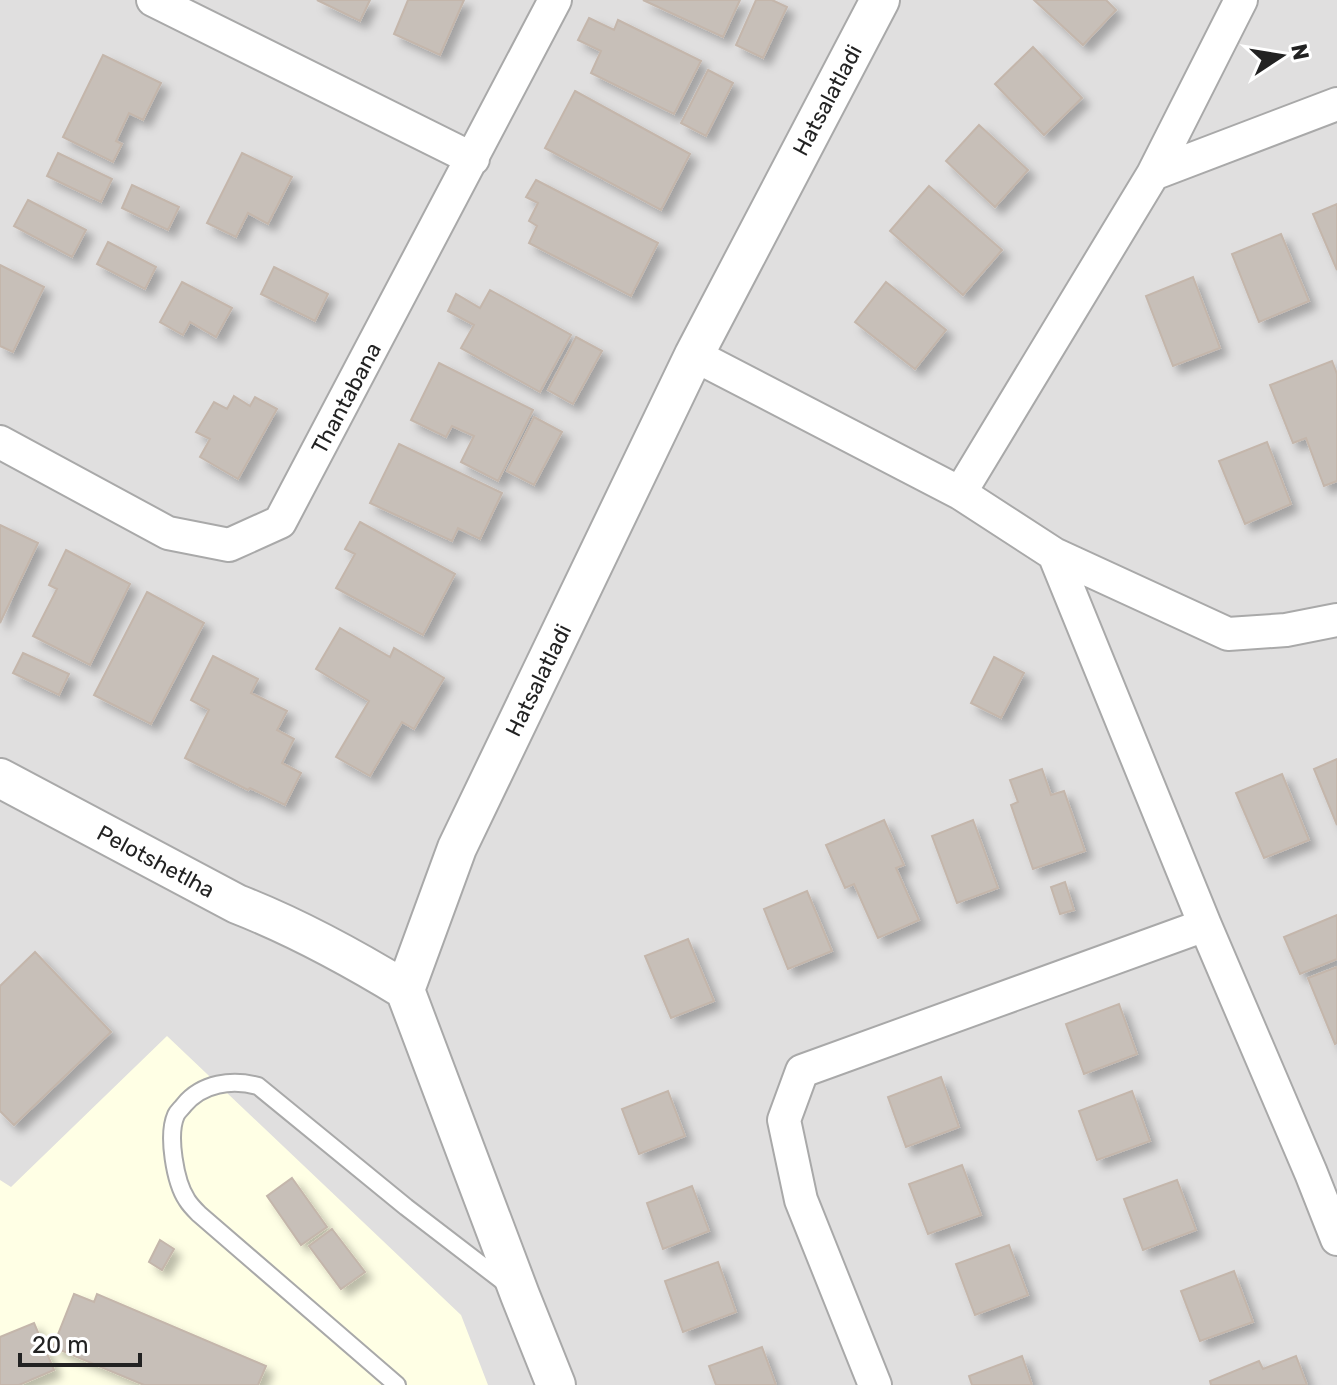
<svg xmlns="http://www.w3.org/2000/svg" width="1337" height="1385" font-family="Rubik,sans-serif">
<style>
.residential{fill:#e0dfdf}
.education{fill:#ffffe5}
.building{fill:#c7bfb8;stroke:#c4b6ab;stroke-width:2;filter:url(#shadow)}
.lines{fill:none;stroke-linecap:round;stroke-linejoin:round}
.service-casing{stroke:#a9a9a9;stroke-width:20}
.minor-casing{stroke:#a9a9a9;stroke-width:36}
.tertiary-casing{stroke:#a9a9a9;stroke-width:42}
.service{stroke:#fff;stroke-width:16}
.minor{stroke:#fff;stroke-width:32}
.tertiary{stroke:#fff;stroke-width:38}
.labels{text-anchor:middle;stroke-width:7;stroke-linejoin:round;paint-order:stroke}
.street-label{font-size:22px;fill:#222;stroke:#fff}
</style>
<defs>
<filter id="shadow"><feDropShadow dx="7" dy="7" stdDeviation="4" flood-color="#0004"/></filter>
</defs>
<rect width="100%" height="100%" fill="#f2efe9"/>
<!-- residential -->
<path class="residential" d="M0,0H1337V1385H0Z"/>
<!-- education -->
<path class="education" d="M167,1036L461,1315L488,1385H0V1180L11,1187Z"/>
<!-- building -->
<path class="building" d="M317,0H370L360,21Z
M408,0H464L440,55L394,34Z
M643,0H740L723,37Z
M756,0H772L787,7L763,58L736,45Z
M1034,0H1106L1116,10L1083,45Z
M589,18L614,30L618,20L701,61L674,114L591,73L601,51L578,40Z
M1033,47L1082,98L1044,135L995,84Z
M103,55L161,83L143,120L129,113L116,141L122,144L113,162L63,137Z
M708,70L733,83L706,136L681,123Z
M575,91L690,154L661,210L545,148Z
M979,125L1028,170L995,207L946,161Z
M58,153L112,179L101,202L47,176Z
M242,153L292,177L268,224L248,213L236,237L207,223Z
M536,180L658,243L631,296L529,243L537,226L529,221L538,203L526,197Z
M132,185L179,207L168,230L122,208Z
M929,186L1002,250L963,295L890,231Z
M28,200L86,230L72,257L14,226Z
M1337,204V270L1313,214Z
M1281,234L1309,301L1259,322L1232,254Z
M108,242L156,267L145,289L97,264Z
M0,265L44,287L13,352L0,346Z
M274,267L328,294L315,321L261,294Z
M1193,277L1220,348L1173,366L1146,296Z
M182,282L232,308L216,337L190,322L183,335L160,322Z
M886,282L946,330L915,369L855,322Z
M490,290L571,335L540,392L461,348L474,325L448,311L456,294L480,308Z
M576,337L602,351L573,404L548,390Z
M1332,361L1337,374V481L1324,486L1306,438L1293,443L1270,385Z
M439,363L533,410L498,481L461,462L474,436L452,426L446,437L411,420Z
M234,396L250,406L255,397L277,409L238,479L200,457L210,439L196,432L214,402L227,409Z
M534,417L562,432L534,485L507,471Z
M1267,442L1291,504L1245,524L1219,461Z
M399,444L502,493L480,539L458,528L452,541L370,503Z
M360,522L455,574L423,635L336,588L355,554L345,549Z
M0,525L38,543L0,623Z
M66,550L130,584L90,665L33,636L57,589L49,585Z
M147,592L204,623L151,724L94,695Z
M340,628L390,657L394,648L444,678L414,729L402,722L370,776L336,757L369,701L316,669Z
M23,653L69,674L59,695L13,673Z
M213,656L258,679L251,693L287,711L277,730L294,739L282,763L301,773L285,805L250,788L248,790L185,758L209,710L191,700Z
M994,657L1024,673L1001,718L971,703Z
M1337,759V825L1314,769Z
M1042,769L1051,795L1064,791L1085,851L1033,869L1011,805L1018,802L1010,780Z
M1282,774L1309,840L1264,858L1236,793Z
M884,820L904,865L896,868L919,920L878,938L854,884L845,888L826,845Z
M973,820L998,888L957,903L932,836Z
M1065,882L1074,910L1060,914L1051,887Z
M807,891L832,951L788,969L764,909Z
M1337,915V959L1300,974L1284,937Z
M688,939L714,1001L671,1018L645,956Z
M35,952L111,1032L14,1125L0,1111V986Z
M1337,967V1043L1335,1044L1308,978Z
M1119,1004L1137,1054L1084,1074L1066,1024Z
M941,1077L959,1127L906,1147L888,1097Z
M668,1091L685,1136L639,1154L622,1109Z
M1132,1091L1150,1141L1097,1160L1079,1111Z
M962,1165L981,1215L928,1234L909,1184Z
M292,1178L327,1227L301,1245L267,1196Z
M1177,1180L1196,1230L1143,1250L1124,1199Z
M692,1186L709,1231L663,1249L647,1203Z
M332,1229L365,1272L341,1289L309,1246Z
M160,1240L174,1249L162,1270L149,1262Z
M1009,1245L1028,1295L975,1315L956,1264Z
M718,1262L736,1312L683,1332L665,1281Z
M1234,1271L1253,1322L1200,1341L1181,1291Z
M74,1294L94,1302L97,1294L266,1366L258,1385H144L53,1347Z
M34,1323L54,1370L19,1385H0V1337Z
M762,1347L776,1385H716L709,1366Z
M1022,1356L1032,1385H972L969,1376Z
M1296,1356L1307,1385H1211L1210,1381L1259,1361L1263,1369Z"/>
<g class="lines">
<defs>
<path id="service" d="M397,1385L199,1214C195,1210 190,1205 187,1200C175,1182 167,1135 176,1115C178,1111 181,1109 184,1105C202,1083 232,1079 258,1086L406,1207L509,1286"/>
<path id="minor" d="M153,0L473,159
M1153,174L1337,104
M694,355L960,493L1054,554L1228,634L1286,630L1337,620
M0,442L168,533L229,545L280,522L555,0
M960,493L1153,174L1241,0
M1054,554L1205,925L1311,1173L1337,1239
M875,1385L801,1200L784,1120L802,1071L1205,925"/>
<path id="tertiary" d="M0,778L237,904C296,927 351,957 405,990
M556,1385L520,1295L405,990L457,848L694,355L880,0"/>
</defs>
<!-- service casing -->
<use href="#service" class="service-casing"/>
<!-- minor casing -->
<use href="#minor" class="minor-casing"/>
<!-- tertiary casing -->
<use href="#tertiary" class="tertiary-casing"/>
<!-- service -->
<use href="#service" class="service"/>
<!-- minor -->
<use href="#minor" class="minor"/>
<!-- tertiary -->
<use href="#tertiary" class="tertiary"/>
</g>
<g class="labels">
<!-- street labels -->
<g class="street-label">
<text transform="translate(827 100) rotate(-62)" y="8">Hatsalatladi</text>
<text transform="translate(346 398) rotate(-62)" y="8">Thantabana</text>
<text transform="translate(538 680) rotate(-64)" y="8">Hatsalatladi</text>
<text transform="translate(156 861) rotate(28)" y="8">Pelotshetlha</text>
</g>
</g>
<!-- north arrow -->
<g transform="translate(1281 56) rotate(78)" stroke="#ffffff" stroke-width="6" paint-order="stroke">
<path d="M0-6L14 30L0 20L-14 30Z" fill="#222222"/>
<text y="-12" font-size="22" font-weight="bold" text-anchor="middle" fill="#222222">N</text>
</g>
<!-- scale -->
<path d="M20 1353v12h120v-12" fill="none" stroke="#222222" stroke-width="4"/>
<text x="32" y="1353" font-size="24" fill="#222222" stroke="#ffffff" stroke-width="6" paint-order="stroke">20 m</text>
</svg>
